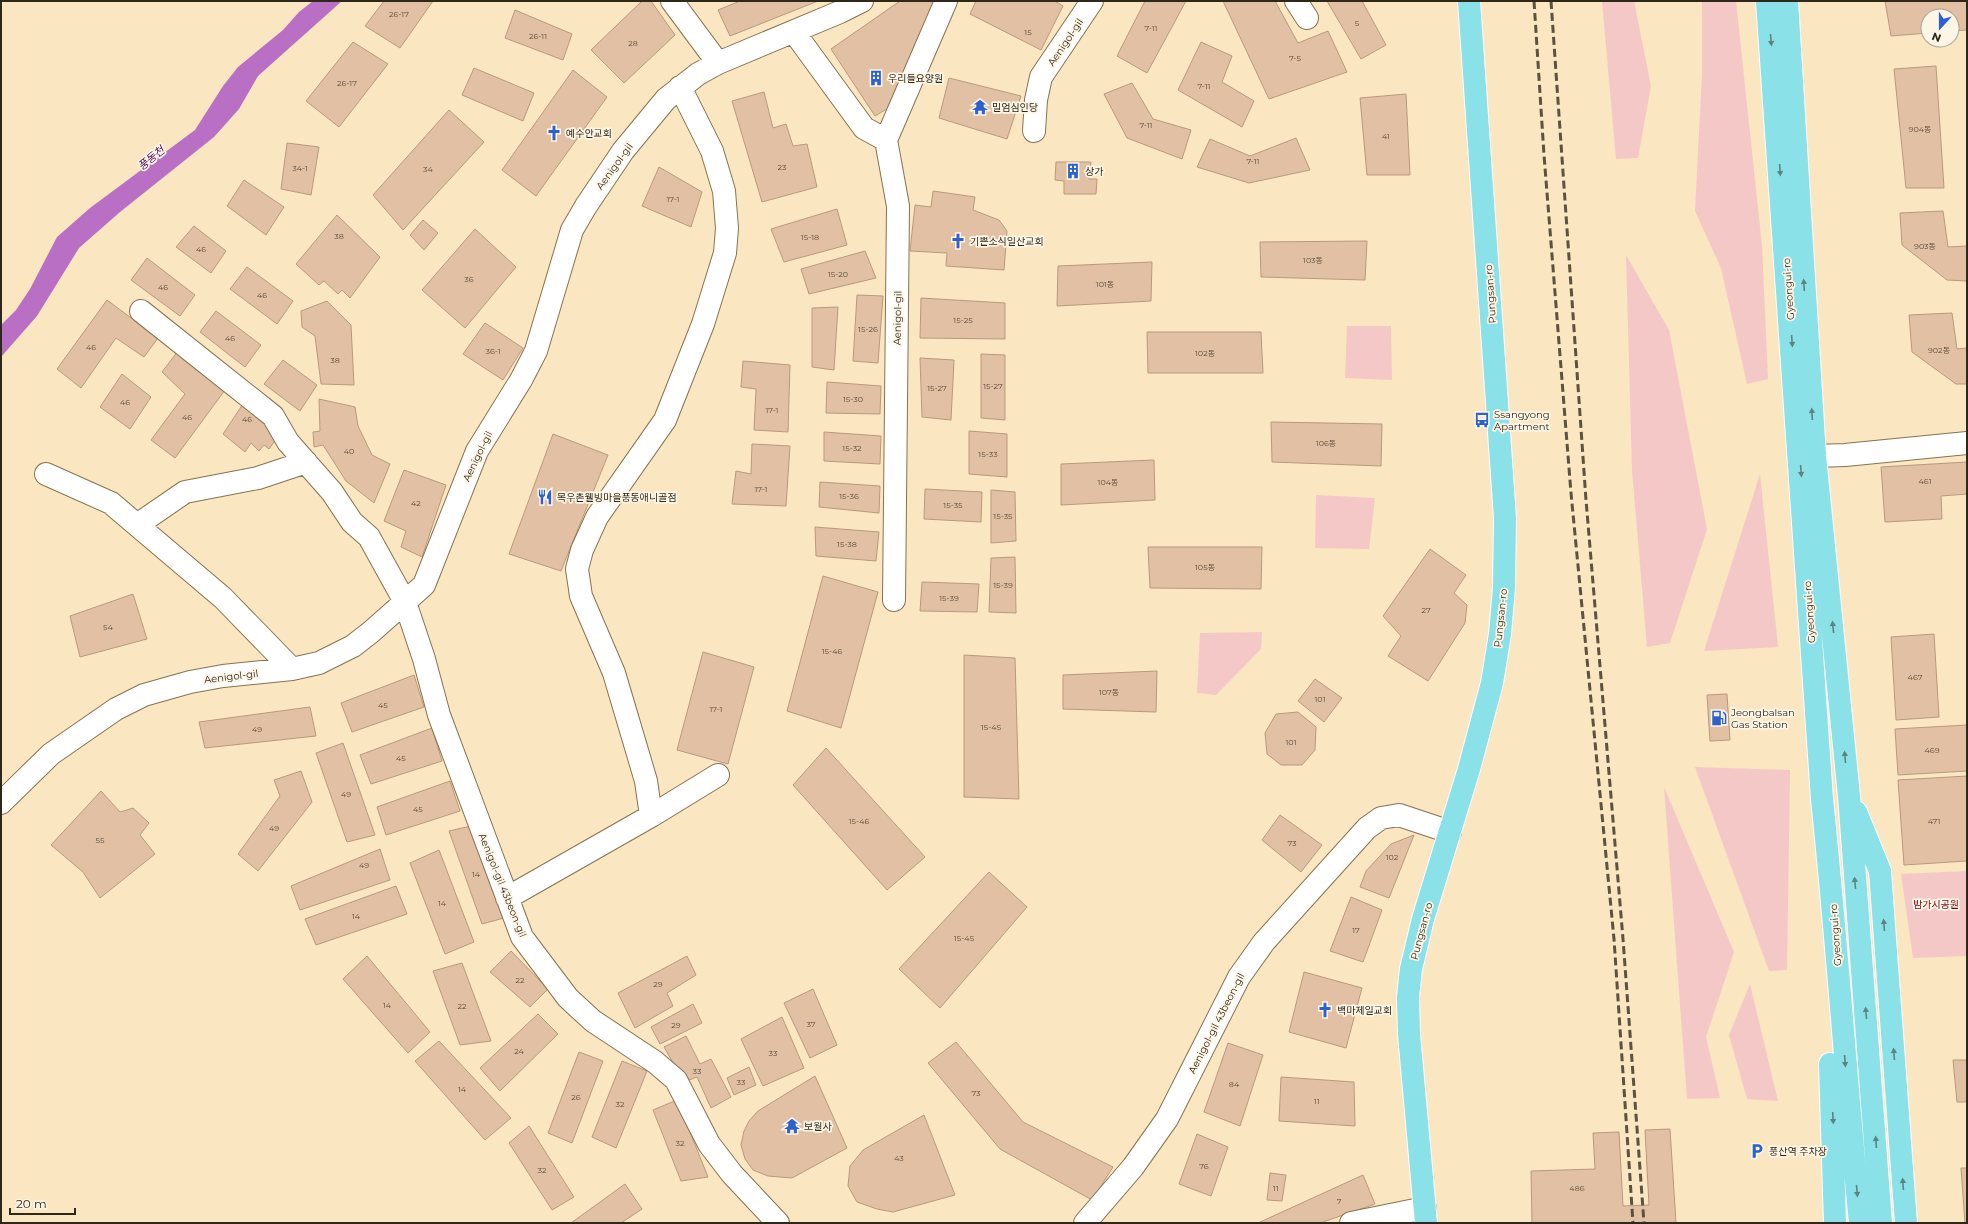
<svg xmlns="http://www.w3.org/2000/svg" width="1968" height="1224" font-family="Montserrat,'Noto Sans KR',sans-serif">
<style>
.green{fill:#f4c8c6}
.water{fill:#b96fc4}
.building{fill:#e2c0a4;stroke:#b9997e}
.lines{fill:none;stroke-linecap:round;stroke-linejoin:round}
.minor-casing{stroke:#867351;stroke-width:24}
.major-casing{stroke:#fff;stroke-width:24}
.minor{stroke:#fff;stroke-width:22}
.major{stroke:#8ae1e7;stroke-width:22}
.rail{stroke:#5d523f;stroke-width:3;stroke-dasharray:8 4;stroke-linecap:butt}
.oneway{fill:#5c8480}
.labels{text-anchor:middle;stroke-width:3.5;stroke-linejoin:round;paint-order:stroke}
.number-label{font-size:8px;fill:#5c4d3c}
.street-label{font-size:10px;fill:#2f2719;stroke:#fdf5e6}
.poi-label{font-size:10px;fill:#2f2719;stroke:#fdf5e6;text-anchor:start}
.park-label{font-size:10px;fill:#770818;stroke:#fdf5e6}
.water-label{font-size:11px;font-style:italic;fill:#4d0357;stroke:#fdf5e6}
</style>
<rect width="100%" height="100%" fill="#fae6c0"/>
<!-- green -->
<path class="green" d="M1602,1H1634L1651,86L1638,158L1616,159Z
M1702,1H1736L1762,246L1768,379L1747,384L1721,268L1695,211L1702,74Z
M1626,255L1669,330L1707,529L1670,643L1647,647L1632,470Z
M1347,326H1391L1392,380L1345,378Z
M1760,474L1778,647L1704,651Z
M1316,495L1375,498L1369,549L1315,548Z
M1262,632L1261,649L1216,695L1197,693L1200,633Z
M1695,767L1790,770L1787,970L1769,971Z
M1664,787L1734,952L1706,1037L1720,1098L1687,1099Z
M1967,871V956L1913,958L1901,874Z
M1750,984L1778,1101L1747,1099L1729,1035Z"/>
<!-- water -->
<path class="water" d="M313,1H342L258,76L239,109L214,137L120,212L79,248L37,316L1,357V325L16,310L30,289L57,237L90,208L195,130L223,86L238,67L283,30L299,12Z"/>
<!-- building -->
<path class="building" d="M384,1H433L400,48L365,26Z
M642,1H651L675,35L624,83L591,50Z
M740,1H818L730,36L718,10Z
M900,1H934L890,107L875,116L831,49Z
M976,1H1055L1063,6L1041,50L970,14Z
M1145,1H1186L1147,73L1117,56Z
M1223,1H1275L1298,43L1328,31L1347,72L1269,99Z
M1327,1H1362L1386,45L1361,59Z
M1885,1H1967V30L1952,31V16H1928V33L1891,36Z
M515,10L572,34L563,60L505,38Z
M353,42L388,64L339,127L306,101Z
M1201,42L1232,56L1222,82L1254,101L1242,127L1178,90Z
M1936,66L1944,188H1906L1894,69Z
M474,68L534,93L523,121L462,95Z
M573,70L607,97L536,196L502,170Z
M949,78L1021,96L1007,139L939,118Z
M1132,83L1153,119L1191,130L1182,159L1127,138L1104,94Z
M764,92L773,128L786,124L793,146L807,144L817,187L762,202L732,101Z
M1406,94L1410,175H1367L1360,98Z
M449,110L484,142L403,230L373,195Z
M1296,138L1310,170L1249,183L1197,167L1210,139L1250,156Z
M287,143L319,147L311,195L281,189Z
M1056,162H1091L1089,179H1097L1096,194H1064V181L1055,180Z
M659,167L702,192L691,227L642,206Z
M244,180L284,207L266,235L227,206Z
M933,191L975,197L973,210L999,220L1007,231L1004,270L946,266L947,253L910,251L915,205L931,207Z
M837,209L847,245L784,262L771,229Z
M1943,211L1948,247L1967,246V281L1947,280L1902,245L1900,213Z
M337,215L380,257L350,298L342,290L338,294L324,281L319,285L296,264Z
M423,220L438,233L424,250L410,235Z
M194,226L226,251L211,273L176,247Z
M475,229L516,267L465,328L422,290Z
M1367,241L1365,280L1261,277L1260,242Z
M865,251L876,278L809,294L801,269Z
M147,258L195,295L180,316L131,280Z
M1152,262L1151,301L1057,306L1058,266Z
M247,267L293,301L277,324L230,289Z
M857,295L883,296L878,363L853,361Z
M921,298L1005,303V339L920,338Z
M107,300L158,338L144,357L116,338L81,388L57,369Z
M327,301L351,325L354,385L321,384L315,336L302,327L301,311Z
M838,307L834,370L812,367V308Z
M216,311L261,345L245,367L200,332Z
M1952,313L1957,349L1967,348V384H1956L1912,352L1909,315Z
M485,323L523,348L503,380L463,354Z
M1147,332H1261L1263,373H1148Z
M178,351L225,390L175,458L151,440L185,394L162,372Z
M981,354L1005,355V420L981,418Z
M920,358L954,360L951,420L922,417Z
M283,360L317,385L300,411L264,384Z
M743,361L790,365L788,432L754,430L756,389L741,387Z
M122,374L151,397L130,429L100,407Z
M827,382L881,386L880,414L826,413Z
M319,399L355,407L358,426L372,455L390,464L374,503L346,481L323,445L314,447L313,432L320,431Z
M243,404L279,435L269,449L264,445L259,451L251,443L245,452L223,434Z
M1271,422L1382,424L1381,466L1272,462Z
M969,431L1007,434V477L969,474Z
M824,432L881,436L880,464L824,461Z
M553,434L608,455L561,571L509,554Z
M752,444L790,446L786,506L732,504L736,471L751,474Z
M1154,460L1155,500L1061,505V464Z
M1967,462V494L1941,496L1942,519L1885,522L1881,467Z
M404,470L446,485L422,557L401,547L406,531L384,521Z
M820,482L880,486L879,513L819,507Z
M925,489L982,492L981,522L924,519Z
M991,490L1015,492L1016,541L991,543Z
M815,527L879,532L876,561L816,556Z
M1148,547H1262L1261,589L1150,588Z
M1430,549L1466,575L1454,593L1467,605L1465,623L1428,681L1388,656L1401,636L1383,616Z
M1015,557L1016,613L989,612L991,558Z
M823,576L878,592L841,728L787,711Z
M922,582L979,584L977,612L920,611Z
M133,594L147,639L80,657L70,616Z
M1934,634L1939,717L1896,720L1891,637Z
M703,652L754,667L728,764L677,750Z
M964,655L1015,658L1019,799L964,797Z
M1157,671L1156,712L1063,709V675Z
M414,675L424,707L352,732L341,703Z
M1315,679L1342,698L1324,722L1298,701Z
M1727,694L1730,740L1710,741L1707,695Z
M310,707L316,736L205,748L199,722Z
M1298,712L1316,727L1315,750L1302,765H1281L1267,754L1265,733L1276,714Z
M1967,725V771L1898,775L1895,729Z
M432,728L442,761L371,784L360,755Z
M343,743L375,835L347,842L316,753Z
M826,748L925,857L887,890L793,785Z
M301,771L312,802L258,871L238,854L280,796L274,780Z
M1967,776V861L1904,865L1898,780Z
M450,781L460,811L386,835L377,807Z
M101,791L120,812L133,808L149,823L140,835L155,854L100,898L83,872L51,845Z
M1280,815L1322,845L1301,872L1262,840Z
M471,826L504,918L482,924L449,831Z
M1414,835L1389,898L1360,887L1366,871L1391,844Z
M380,849L390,880L300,910L291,886Z
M439,850L474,942L445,954L410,863Z
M989,872L1027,907L940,1008L899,969Z
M396,886L407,914L316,945L305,919Z
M1351,897L1382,910L1363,962L1330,951Z
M511,951L548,989L530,1007L490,972Z
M367,956L430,1032L408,1053L343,979Z
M687,956L696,975L667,993L673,1006L635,1028L618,993Z
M462,963L491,1041L460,1045L433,971Z
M1304,972L1362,988L1346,1048L1289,1032Z
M813,989L837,1045L810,1058L784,1003Z
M693,1004L702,1023L660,1044L651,1027Z
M538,1014L558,1034L500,1091L480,1068Z
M782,1017L804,1068L763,1086L741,1039Z
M686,1036L700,1064L711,1059L731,1097L711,1108L697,1077L684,1082L664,1047Z
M439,1041L511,1118L485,1140L415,1061Z
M956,1042L1023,1122L1113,1167L1092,1200L1000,1149L928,1063Z
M1228,1043L1263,1055L1240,1126L1204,1112Z
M579,1052L603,1061L572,1143L548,1133Z
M1953,1060H1967V1102H1957Z
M622,1061L647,1071L616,1148L592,1137Z
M749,1067L756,1085L734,1095L727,1078Z
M815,1076L847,1148L792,1178L768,1176L753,1170L745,1159L741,1145L744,1131L749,1121L758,1111Z
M1281,1077L1354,1082L1355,1126L1279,1121Z
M677,1100L708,1177L681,1181L653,1110Z
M924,1115L955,1195L893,1212L877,1209L857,1202L848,1186L850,1166L863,1150Z
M529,1126L574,1197L552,1210L509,1143Z
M1670,1129L1676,1223H1532L1531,1171L1595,1169L1593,1133L1619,1132L1623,1206L1649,1205L1645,1130Z
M1197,1134L1228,1147L1211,1196L1179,1184Z
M1961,1168H1967V1223H1965Z
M1270,1173L1286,1175L1282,1201L1267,1200Z
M1363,1175L1375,1204L1320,1223H1258Z
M625,1184L642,1209L621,1223H571Z"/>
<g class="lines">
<defs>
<path id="minor" d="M672,1L718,63
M1296,1L1307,18
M794,32L864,128L886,140
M1034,131L1036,100L1041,77L1092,1
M141,311L273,416L288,442L332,492L352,522L369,537L405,602L424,659L439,715L522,937L568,998L593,1021L655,1062L676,1080L709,1144L732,1174L778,1223
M1815,456L1845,455L1967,443
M46,474L111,503L223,598L292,669
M137,525L185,492L258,478L306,462
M894,600L898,206L886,140L946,1
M1,803L51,754L116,709L144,695L190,682L223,676L292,669L319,663L353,646L371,632L424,585L477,451L521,380L536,351L572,230L586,206L623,151L666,99L698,74L718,63L840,12L862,1
M651,816L646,781L614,673L581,596L577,569L582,550L597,517L665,420L703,324L725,253L727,228L724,191L712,151L680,87
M507,898L651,816L718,775
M1085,1223L1133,1167L1167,1119L1239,977L1264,942L1367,828L1381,818L1399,815L1450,832
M1351,1223L1425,1208"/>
<path id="major" d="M1767,1L1822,799C1837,940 1846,1082 1860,1223
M1787,1L1815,456L1849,796L1881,1223
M1856,812L1880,871L1906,1223
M1830,1064L1835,1223
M1426,1223L1409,1034L1408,997L1411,969L1423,919L1469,769L1492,683L1500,634L1504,588L1505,518L1469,1"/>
</defs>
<!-- minor casing -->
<use href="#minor" class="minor-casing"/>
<!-- major casing -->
<use href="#major" class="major-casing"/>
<!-- minor -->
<use href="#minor" class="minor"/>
<!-- major -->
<use href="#major" class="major"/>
<!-- rail -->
<path class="rail" d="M1534,1L1544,155L1571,493L1614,939L1633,1223
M1551,1L1586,500L1623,939L1644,1223"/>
</g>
<!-- one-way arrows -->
<defs><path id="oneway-solid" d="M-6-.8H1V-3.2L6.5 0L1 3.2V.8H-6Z"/></defs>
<g class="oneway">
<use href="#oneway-solid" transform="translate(1771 40) rotate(85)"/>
<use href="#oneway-solid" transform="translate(1780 170) rotate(86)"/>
<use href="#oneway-solid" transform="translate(1804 285) rotate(-93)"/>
<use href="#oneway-solid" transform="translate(1792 341) rotate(86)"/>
<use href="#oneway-solid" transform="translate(1812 414) rotate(-93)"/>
<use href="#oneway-solid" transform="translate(1801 471) rotate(86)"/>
<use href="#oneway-solid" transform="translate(1833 627) rotate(-96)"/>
<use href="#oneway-solid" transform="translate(1845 757) rotate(-95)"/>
<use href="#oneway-solid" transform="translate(1855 883) rotate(-95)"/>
<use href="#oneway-solid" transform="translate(1884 925) rotate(-94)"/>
<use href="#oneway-solid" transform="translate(1866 1013) rotate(-95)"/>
<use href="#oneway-solid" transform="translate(1894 1054) rotate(-94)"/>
<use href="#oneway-solid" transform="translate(1845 1061) rotate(86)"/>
<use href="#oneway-solid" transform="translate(1833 1118) rotate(87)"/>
<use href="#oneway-solid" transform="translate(1876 1142) rotate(-94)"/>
<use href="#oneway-solid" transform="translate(1903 1184) rotate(-94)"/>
<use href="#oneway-solid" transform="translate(1857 1191) rotate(85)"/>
</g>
<!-- icons -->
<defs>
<symbol id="building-bare" viewBox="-9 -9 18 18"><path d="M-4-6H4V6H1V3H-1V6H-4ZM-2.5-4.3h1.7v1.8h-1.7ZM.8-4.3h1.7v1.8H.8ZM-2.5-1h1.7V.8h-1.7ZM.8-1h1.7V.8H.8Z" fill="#2b62d0" stroke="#fdf5e6" stroke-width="2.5" paint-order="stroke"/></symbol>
<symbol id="temple-bare" viewBox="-9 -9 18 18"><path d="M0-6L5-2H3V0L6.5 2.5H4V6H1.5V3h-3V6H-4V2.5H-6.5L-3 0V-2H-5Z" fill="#2b62d0" stroke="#fdf5e6" stroke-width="2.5" paint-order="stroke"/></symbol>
<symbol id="church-bare" viewBox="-9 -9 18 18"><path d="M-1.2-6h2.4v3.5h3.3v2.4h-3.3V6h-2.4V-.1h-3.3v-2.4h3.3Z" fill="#2b62d0" stroke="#fdf5e6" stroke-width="2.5" paint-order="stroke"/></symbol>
<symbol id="bus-bare" viewBox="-9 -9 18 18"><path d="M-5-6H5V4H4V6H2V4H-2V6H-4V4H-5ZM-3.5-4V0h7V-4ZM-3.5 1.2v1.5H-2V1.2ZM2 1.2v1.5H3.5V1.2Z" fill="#2b62d0" stroke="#fdf5e6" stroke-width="2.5" paint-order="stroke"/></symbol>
<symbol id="restaurant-bare" viewBox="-9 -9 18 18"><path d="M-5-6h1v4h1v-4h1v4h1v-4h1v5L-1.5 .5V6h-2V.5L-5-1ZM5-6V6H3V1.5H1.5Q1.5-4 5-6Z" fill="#2b62d0" stroke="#fdf5e6" stroke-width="2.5" paint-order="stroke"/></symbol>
<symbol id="fuel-bare" viewBox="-9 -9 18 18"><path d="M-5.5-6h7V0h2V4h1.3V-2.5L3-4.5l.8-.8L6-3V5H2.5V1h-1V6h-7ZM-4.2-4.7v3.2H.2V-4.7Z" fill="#2b62d0" stroke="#fdf5e6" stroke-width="2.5" paint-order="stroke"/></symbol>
<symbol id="parking-bare" viewBox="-9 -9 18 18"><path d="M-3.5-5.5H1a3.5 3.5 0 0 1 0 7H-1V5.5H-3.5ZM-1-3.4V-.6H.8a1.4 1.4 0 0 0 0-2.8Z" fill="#2b62d0" stroke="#fdf5e6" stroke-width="2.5" paint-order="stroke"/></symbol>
</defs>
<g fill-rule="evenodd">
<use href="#building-bare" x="865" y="67" width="22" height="22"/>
<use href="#temple-bare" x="969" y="96" width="22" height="22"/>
<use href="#church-bare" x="543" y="122" width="22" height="22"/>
<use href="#building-bare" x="1062" y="160" width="22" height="22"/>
<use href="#church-bare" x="947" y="230" width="22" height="22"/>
<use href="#bus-bare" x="1471" y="409" width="22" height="22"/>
<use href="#restaurant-bare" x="534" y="486" width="22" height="22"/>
<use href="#fuel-bare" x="1708" y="707" width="22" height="22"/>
<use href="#church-bare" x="1314" y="999" width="22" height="22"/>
<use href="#temple-bare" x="781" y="1115" width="22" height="22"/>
<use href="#parking-bare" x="1746" y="1140" width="22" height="22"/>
</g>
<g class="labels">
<!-- number labels -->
<g class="number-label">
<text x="399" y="17">26-17</text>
<text x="1357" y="26">5</text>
<text x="1151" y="31">7-11</text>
<text x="1028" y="35">15</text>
<text x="538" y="39">26-11</text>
<text x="633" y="46">28</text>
<text x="1295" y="61">7-5</text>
<text x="347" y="86">26-17</text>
<text x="1204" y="89">7-11</text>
<text x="1146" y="128">7-11</text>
<text x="1920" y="132">904동</text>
<text x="1386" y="139">41</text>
<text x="1253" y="164">7-11</text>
<text x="782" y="170">23</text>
<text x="300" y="171">34-1</text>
<text x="428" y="172">34</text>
<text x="673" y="202">17-1</text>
<text x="339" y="239">38</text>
<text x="810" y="240">15-18</text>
<text x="1925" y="249">903동</text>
<text x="201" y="252">46</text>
<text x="1313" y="263">103동</text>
<text x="838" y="277">15-20</text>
<text x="469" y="282">36</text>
<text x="1105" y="287">101동</text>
<text x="163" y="290">46</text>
<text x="262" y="298">46</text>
<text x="963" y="323">15-25</text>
<text x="868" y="332">15-26</text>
<text x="230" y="341">46</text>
<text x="91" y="350">46</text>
<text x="1939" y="353">902동</text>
<text x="493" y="354">36-1</text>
<text x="1205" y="356">102동</text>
<text x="335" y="363">38</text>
<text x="993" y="389">15-27</text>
<text x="937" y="391">15-27</text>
<text x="853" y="402">15-30</text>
<text x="125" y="405">46</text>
<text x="772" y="413">17-1</text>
<text x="187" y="420">46</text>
<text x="247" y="422">46</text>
<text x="1326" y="446">106동</text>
<text x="852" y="451">15-32</text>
<text x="349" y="454">40</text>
<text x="988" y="457">15-33</text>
<text x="1925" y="484">461</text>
<text x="1108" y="485">104동</text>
<text x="761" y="492">17-1</text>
<text x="849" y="499">15-36</text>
<text x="416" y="506">42</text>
<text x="953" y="508">15-35</text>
<text x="1003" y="519">15-35</text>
<text x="847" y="547">15-38</text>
<text x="1205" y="570">105동</text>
<text x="1003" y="588">15-39</text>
<text x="949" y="601">15-39</text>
<text x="1426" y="613">27</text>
<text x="108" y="630">54</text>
<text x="832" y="654">15-46</text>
<text x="1915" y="680">467</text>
<text x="1109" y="695">107동</text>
<text x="1320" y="702">101</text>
<text x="383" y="708">45</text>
<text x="716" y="712">17-1</text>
<text x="991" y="730">15-45</text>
<text x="257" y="732">49</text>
<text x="1291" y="745">101</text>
<text x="1932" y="753">469</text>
<text x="401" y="761">45</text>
<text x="346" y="797">49</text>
<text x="418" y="812">45</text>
<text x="859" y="824">15-46</text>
<text x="1934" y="824">471</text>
<text x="274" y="831">49</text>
<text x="100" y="843">55</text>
<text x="1292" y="846">73</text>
<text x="1392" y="860">102</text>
<text x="364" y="868">49</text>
<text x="476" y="877">14</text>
<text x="442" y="906">14</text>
<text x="356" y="919">14</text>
<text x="1356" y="933">17</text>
<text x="964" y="941">15-45</text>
<text x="520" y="983">22</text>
<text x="658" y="987">29</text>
<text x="387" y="1008">14</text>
<text x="462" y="1009">22</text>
<text x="811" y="1027">37</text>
<text x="676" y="1028">29</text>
<text x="519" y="1054">24</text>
<text x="773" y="1056">33</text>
<text x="697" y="1074">33</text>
<text x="741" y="1085">33</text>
<text x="1234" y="1087">84</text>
<text x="462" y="1092">14</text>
<text x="976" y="1096">73</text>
<text x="576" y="1100">26</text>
<text x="1317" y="1104">11</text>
<text x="620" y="1107">32</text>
<text x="680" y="1146">32</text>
<text x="899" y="1161">43</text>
<text x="1204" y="1169">76</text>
<text x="542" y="1173">32</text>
<text x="1276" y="1191">11</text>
<text x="1577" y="1191">486</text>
<text x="1339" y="1204">7</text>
</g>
<!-- street labels -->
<g class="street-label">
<text transform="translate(1065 42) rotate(-56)" y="4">Aenigol-gil</text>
<text transform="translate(614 166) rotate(-54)" y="4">Aenigol-gil</text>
<text transform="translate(1788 289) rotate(-94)" y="4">Gyeongui-ro</text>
<text transform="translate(1490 294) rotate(-94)" y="4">Pungsan-ro</text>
<text transform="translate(897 318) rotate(-89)" y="4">Aenigol-gil</text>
<text transform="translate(477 456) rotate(-64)" y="4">Aenigol-gil</text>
<text transform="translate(1809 612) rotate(-94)" y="4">Gyeongui-ro</text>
<text transform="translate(1500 618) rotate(-84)" y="4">Pungsan-ro</text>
<text transform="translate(231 676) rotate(-7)" y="4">Aenigol-gil</text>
<text transform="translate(503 885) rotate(68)" y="4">Aenigol-gil 43beon-gil</text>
<text transform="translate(1421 931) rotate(-75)" y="4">Pungsan-ro</text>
<text transform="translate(1835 935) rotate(-94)" y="4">Gyeongui-ro</text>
<text transform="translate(1216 1023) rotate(-63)" y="4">Aenigol-gil 43beon-gil</text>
</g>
<!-- poi labels -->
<g class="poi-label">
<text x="888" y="82">우리들요양원</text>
<text x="992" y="111">밀엄심인당</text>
<text x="566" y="137">예수안교회</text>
<text x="1085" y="175">상가</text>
<text x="970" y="245">기쁜소식일산교회</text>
<text x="1494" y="418">Ssangyong<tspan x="1494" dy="12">Apartment</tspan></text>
<text x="557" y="501">목우촌웰빙마을풍동애니골점</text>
<text x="1731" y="716">Jeongbalsan<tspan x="1731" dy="12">Gas Station</tspan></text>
<text x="1337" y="1014">백마제일교회</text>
<text x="804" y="1130">보월사</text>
<text x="1769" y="1155">풍산역 주차장</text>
</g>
<!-- park labels -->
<g class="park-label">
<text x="1936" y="908">밤가시공원</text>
</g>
<!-- water labels -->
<g class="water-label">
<text transform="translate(151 158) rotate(-39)" y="4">풍동천</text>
</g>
</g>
<!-- border -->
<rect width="1968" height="1224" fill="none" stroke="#2f2719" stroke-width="4"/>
<!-- north arrow -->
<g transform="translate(1940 28) rotate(201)"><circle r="19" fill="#fdf5e6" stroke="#aba394"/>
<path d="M0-3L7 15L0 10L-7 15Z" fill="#2b62d0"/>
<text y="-6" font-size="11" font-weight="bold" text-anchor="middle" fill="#2f2719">N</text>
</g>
<!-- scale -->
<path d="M10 1208v6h65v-6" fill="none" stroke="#2f2719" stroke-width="2"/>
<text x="16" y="1208" font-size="12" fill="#2f2719" stroke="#fdf5e6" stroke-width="3" paint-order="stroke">20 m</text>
</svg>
